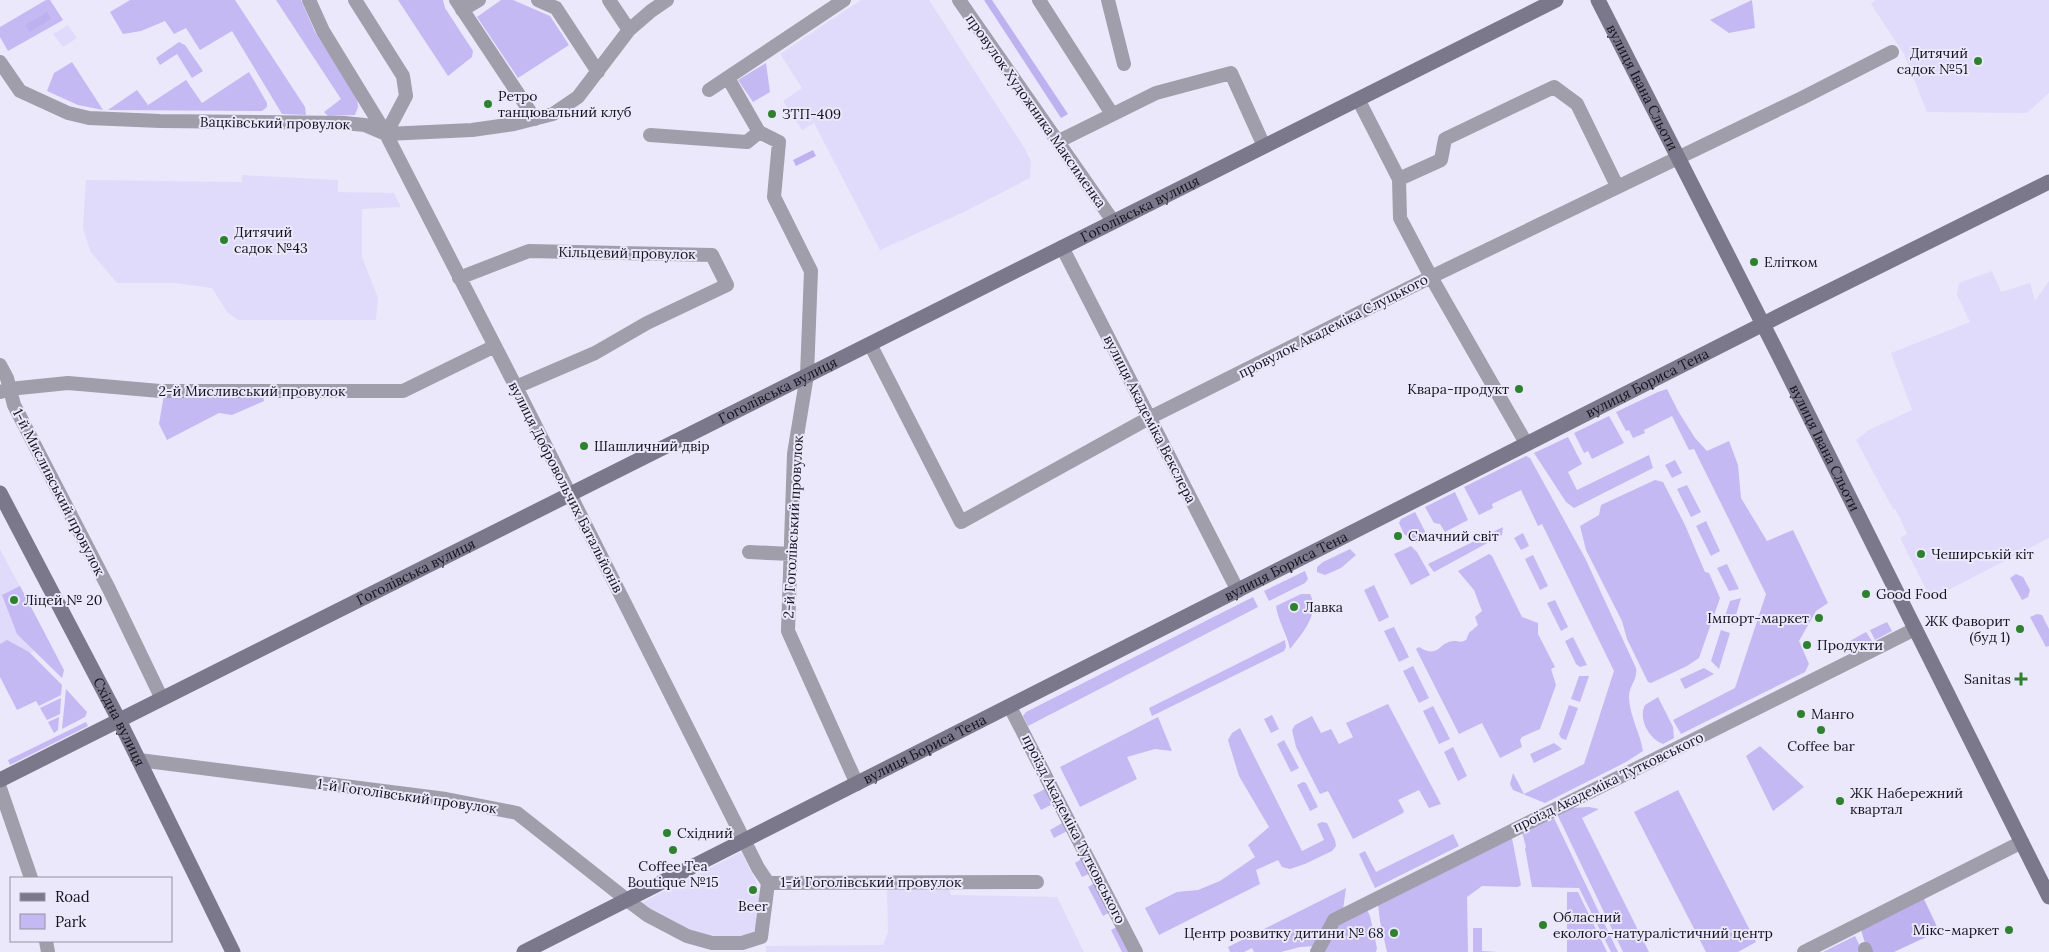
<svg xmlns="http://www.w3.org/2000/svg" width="2049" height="952" font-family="Lora,serif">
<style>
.built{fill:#e0dbfa}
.green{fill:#c4b9f2}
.forest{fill:#beb1f0}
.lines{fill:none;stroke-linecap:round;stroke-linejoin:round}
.street{stroke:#a09eab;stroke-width:14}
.secondary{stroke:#7c788b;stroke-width:15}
.poi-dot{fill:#2e822f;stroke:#ebe8fb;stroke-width:2}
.labels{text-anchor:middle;stroke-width:4;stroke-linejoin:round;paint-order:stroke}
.poi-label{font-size:14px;fill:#15131d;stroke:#ebe8fb;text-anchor:start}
.street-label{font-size:14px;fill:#15131d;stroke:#ebe8fb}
</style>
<rect width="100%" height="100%" fill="#ebe8fb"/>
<!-- built -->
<path class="built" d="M861,0H929L1025,149L1031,161L1030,178L964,212L880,250L814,123L802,130L783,101L802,88L780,54Z
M1875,0H2049V93L2027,113L1927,112L1904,54L1871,4Z
M68,25L77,38L63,47L53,34Z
M242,175L338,180V192L394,193L401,207L362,209V257L378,298L376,320H238L227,312L212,288L175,283H117L90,251L83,228L86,180L242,182Z
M1992,271L2001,292L2030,283L2035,301L2049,281V538L1931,599L1900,538L1907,534L1901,520L1895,509H1893L1856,440L1869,430L1912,410L1891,353L1970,322L1957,295L1959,283Z
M0,549L50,644L0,667Z
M741,852L754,877L761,895L757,929L750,935L739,939L702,937L678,928L641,903Z
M949,887L951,895L1057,897L1084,952H766V946L883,945L888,932L887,888Z"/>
<!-- green -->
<path class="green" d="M46,0H50L63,20L8,51L0,37V27Z
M130,0H235L305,107L306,115L282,114L232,31L200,50L186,28L174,34L165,21L141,31L123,34L110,12Z
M276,0H301L315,32L357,97L358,107L355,115L328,116L324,112L341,99Z
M398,0H443L445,8L473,51L472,57L448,76Z
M501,0H513L550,16L569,45L518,78L477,17Z
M1752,0L1755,28L1729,33L1710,20Z
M179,42L185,45L203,71L192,78L177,54L160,65L156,58Z
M72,62L103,110L78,105L47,91L54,73Z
M766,63L770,92L753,102L738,80Z
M249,72L267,103V107L262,111L108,110L137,90L148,105L186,80L202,103Z
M1667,389L1678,411L1695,438L1707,451L1729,441L1738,465L1741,498L1767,541L1793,530L1828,603L1816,611L1799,641L1809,664L1805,672L1681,734L1673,720L1735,688L1766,594L1694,449L1689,450L1672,416L1644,430L1645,433L1633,438L1629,430L1626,431L1616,412L1658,392Z
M164,395H263L264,401L232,415L219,413L167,440L159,424Z
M1609,416L1624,443L1592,459L1588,451L1584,453L1574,433Z
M1568,437L1582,464L1568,472L1577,490L1649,455L1653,468L1574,508L1566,502L1534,453Z
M1526,456L1530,458L1585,558L1636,668C1638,680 1628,687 1629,698C1630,717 1640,733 1643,751L1626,762L1545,803L1513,790L1510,784L1513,773L1524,794L1584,764L1614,671L1542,524L1538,526L1521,490L1492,504L1493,508L1479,515L1464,487Z
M1675,460L1682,473L1672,478L1665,465Z
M1655,480L1663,482L1685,525L1705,572L1709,573L1720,598L1699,658L1687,666L1651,683L1648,682L1627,639L1622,621L1586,550L1580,526L1599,515L1601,505Z
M1687,485L1701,512L1691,517L1677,489Z
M1455,492L1468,520L1445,532L1440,524L1434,523L1425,507Z
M1415,512L1428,537L1417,543L1404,534L1399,523L1401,519Z
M1706,521L1720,551L1711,556L1696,526Z
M1503,527L1502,535L1434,572L1428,564Z
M1523,533L1529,546L1521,550L1514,538Z
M1411,546L1417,552L1430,575L1411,585L1394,554Z
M1350,549L1356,555L1341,568L1325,575L1317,572V567L1323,562Z
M1489,554L1492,556L1522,617L1538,623V634L1555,667L1551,669L1556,685L1540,729L1522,737L1520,740L1522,747L1500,758L1482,723L1459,734L1416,649L1419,647C1439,660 1439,641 1454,641C1459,641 1461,643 1466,640L1469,633L1478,625L1475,617L1482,611L1474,590L1458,571Z
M1533,555L1548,586L1540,590L1525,559Z
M1727,564L1739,589L1729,591L1717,568Z
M1305,571L1308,579L1305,583L1269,601L1264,591Z
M2016,574L2023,577L2030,590L2028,597L2022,600L2010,578Z
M1374,585L1389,617L1379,622L1364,590Z
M20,586L64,670L62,678L17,634L2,595Z
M1301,594H1310C1321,613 1301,635 1290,649C1287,634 1278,621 1276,606Z
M1253,597L1258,607L1028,726L1023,716L1026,712Z
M1741,598L1733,625L1723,622L1730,601Z
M1555,600L1568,627L1561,631L1547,603Z
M2037,614L2042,615L2049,629V646L2046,647L2030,617Z
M1887,622L1892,631L1875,640L1870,630Z
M1394,627L1409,657L1399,662L1384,631Z
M1721,630L1730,633L1719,669L1711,661Z
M1866,632L1872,641L1858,648L1850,641Z
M1573,637L1587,665L1580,667L1576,664L1565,641Z
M7,640L29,652L62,685L61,695L39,706L36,701L17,710L0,677V644Z
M1285,640L1286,647L1284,651L1152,716L1149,708Z
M1413,666L1429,698L1419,703L1403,671Z
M1704,668L1714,674L1685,689L1680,679Z
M1579,676H1589L1580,702L1571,699Z
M66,689L87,712L85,717L62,729Z
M1658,697L1673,727L1674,738L1663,744C1649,739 1638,719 1645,705Z
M61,698L60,714L47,720L40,708Z
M1388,704L1441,804L1429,808L1419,790L1398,800L1404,811L1403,813L1353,839L1328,791L1320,794L1296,747L1292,730L1295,725L1312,716L1321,733L1331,729L1339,744L1353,737L1346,723Z
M1569,705L1578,708L1566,740L1561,738L1559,734Z
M1433,706L1450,739L1439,744L1423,711Z
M1272,715L1279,729L1271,733L1264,719Z
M59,717L58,730L54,733L48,722Z
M1158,717L1172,751L1155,749L1127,757L1137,779L1080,807L1060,767Z
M86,722L88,726L10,765L8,760Z
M1240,728L1302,851L1324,840L1317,824L1322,822L1327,823L1335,840L1336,846L1332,851L1305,864L1290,869L1282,867L1278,860L1256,870L1260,884L1159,935L1145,908L1177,892L1198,890L1220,881L1255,857L1248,845L1269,827L1239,776L1228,740L1232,733Z
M1284,740L1299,768L1291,772L1277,744Z
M1554,743L1562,749L1534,763L1530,754Z
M1760,746L1804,787L1773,811L1746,756Z
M1453,747L1467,776L1458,781L1444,752Z
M1303,782L1306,783L1318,807L1310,811L1297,785Z
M1047,788L1055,803L1041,810L1033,795Z
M1678,790L1756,942L1738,952H1706L1634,812Z
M1589,807L1599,809L1582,818L1649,952H1623L1557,814L1571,808Z
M1553,816L1618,952H1611L1579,888L1532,887L1525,848L1526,847L1522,832Z
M1064,822L1069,830L1054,838L1050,830Z
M1453,834L1459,846L1375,888L1359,854L1365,851L1376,872Z
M1512,838L1521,885L1518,887L1482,886L1467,897L1468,952H1387L1380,921L1378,904Z
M1083,858L1091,873L1082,877L1075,863Z
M1096,882L1110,912L1103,916L1088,887Z
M1346,888L1343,910L1316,946L1300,947L1281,952H1254L1252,948L1244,952H1230L1228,947Z
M1567,892H1578L1607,952H1567Z
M1367,910L1370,916L1377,948L1376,952H1324L1336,926Z
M1117,927L1130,952H1122L1111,930Z
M1473,928H1482V951L1498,952H1473Z
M1855,936L1863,952H1823Z"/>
<!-- forest -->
<path class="forest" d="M984,0H992L1068,114L1061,118Z
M47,12L51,19L30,32L25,25Z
M813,150L816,156L796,166L793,160Z
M1923,897L1939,931L1894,952H1872L1865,943L1861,930Z"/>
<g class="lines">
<!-- street -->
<path class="street" d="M309,0L323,31L386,134L516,387L758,868L768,883
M355,0L403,76L406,96L386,134
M456,0L535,119
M538,0L556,8L598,72
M609,0L629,30
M959,0L1113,221
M1039,0L1112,114
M1108,0L1124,64
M462,10L479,0
M0,62L20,91L68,113L89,118L160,121L344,123L365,125L386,134L472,130L514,124L553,114L578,97L629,30L651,11L667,0
M728,78L759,132L779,142L774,197L811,271L807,375L794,454L788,631L857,784
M709,90L844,0
M1358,99L1399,179L1400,218L1431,277L1526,443
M650,135L747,142L759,132
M1059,141L1156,93L1231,73L1264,146
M1399,179L1441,160L1445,139L1554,87L1577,104L1617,186
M1062,247L1238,591
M459,278L529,251L712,255L727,285L647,323L595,353L516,387
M870,344L961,522L1149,418L1431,277L1802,98L1892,52
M0,365L7,378L14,405L109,589L162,699
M0,392L9,389L68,383L160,391H403L495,346
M749,552L791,554
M1010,707L1136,952
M139,760L446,799L517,813L627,900L647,915L687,936L712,943H742L761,937L768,883L1037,882
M0,788L31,878
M46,941L48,952
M1865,949L1866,952
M1317,952L1334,920L1915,629
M1804,952L2022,842"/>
<!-- secondary -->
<g class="secondary">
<path id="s1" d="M1598,0L1775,348L2049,897"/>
<path id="s2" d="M0,493L119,720L233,952"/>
<path id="s3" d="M0,780L1556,0"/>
<path id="s4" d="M524,952L1781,315L2049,182"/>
</g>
</g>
<!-- markers -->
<g class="poi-dot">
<circle cx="1978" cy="61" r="5"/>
<circle cx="488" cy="104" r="5"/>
<circle cx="772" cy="114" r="5"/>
<circle cx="224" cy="240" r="5"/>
<circle cx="1754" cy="262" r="5"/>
<circle cx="1519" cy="389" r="5"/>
<circle cx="584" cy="446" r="5"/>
<circle cx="1398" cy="536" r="5"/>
<circle cx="1921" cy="554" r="5"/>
<circle cx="1866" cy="594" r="5"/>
<circle cx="14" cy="600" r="5"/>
<circle cx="1294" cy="607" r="5"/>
<circle cx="1819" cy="618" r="5"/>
<circle cx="2020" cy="629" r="5"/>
<circle cx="1807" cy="645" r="5"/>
<path d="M2018.5 671.5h5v5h5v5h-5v5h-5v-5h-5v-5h5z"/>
<circle cx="1801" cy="714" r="5"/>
<circle cx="1821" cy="730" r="5"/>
<circle cx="1840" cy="801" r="5"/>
<circle cx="667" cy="833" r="5"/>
<circle cx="673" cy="850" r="5"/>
<circle cx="753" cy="890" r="5"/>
<circle cx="1543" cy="925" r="5"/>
<circle cx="2009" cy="930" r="5"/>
<circle cx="1394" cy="933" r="5"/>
</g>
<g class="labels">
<!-- poi labels -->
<g class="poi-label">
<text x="1968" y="58" text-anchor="end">Дитячий<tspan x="1968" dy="16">садок №51</tspan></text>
<text x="498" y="101">Ретро<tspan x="498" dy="16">танцювальний клуб</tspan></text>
<text x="782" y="119">ЗТП-409</text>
<text x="234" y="237">Дитячий<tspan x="234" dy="16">садок №43</tspan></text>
<text x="1764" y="267">Елітком</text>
<text x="1509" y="394" text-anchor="end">Квара-продукт</text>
<text x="594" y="451">Шашличний двір</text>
<text x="1408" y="541">Смачний світ</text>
<text x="1931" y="559">Чеширськiй кiт</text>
<text x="1876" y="599">Good Food</text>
<text x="24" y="605">Ліцей № 20</text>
<text x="1304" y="612">Лавка</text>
<text x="1809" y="623" text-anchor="end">Імпорт-маркет</text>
<text x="2010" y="626" text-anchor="end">ЖК Фаворит<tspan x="2010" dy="16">(буд 1)</tspan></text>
<text x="1817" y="650">Продукти</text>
<text x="2011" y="684" text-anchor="end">Sanitas</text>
<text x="1811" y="719">Манго</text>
<text x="1821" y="751" text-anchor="middle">Coffee bar</text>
<text x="1850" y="798">ЖК Набережний<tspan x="1850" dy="16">квартал</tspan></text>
<text x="677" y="838">Східний</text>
<text x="673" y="871" text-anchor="middle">Coffee Tea<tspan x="673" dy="16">Boutique №15</tspan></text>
<text x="753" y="911" text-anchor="middle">Beer</text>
<text x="1553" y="922">Обласний<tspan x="1553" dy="16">еколого-натуралістичний центр</tspan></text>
<text x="1999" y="935" text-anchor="end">Мікс-маркет</text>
<text x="1384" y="938" text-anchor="end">Центр розвитку дитини № 68</text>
</g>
<!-- street labels -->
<g class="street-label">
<text dy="5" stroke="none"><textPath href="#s1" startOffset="98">вулиця Івана Сльоти</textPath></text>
<text transform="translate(1036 111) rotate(55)" y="5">провулок Художника Максименка</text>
<text transform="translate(275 123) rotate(1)" y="5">Вацківський провулок</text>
<text dy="5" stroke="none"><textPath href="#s3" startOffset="1275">Гоголівська вулиця</textPath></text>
<text transform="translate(627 253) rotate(1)" y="5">Кільцевий провулок</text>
<text transform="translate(1333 326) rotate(-27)" y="5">провулок Академіка Слуцького</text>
<text dy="5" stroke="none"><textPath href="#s4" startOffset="1259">вулиця Бориса Тена</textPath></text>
<text dy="5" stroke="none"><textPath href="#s3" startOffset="870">Гоголівська вулиця</textPath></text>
<text x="252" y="396">2-й Мисливський провулок</text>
<text transform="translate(1150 419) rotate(63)" y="5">вулиця Академіка Векслера</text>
<text dy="5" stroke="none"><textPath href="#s1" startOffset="502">вулиця Івана Сльоти</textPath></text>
<text transform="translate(566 487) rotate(63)" y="5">вулиця Добровольчих Батальйонів</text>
<text transform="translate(59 492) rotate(63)" y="5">1-й Мисливський провулок</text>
<text transform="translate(793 527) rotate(-87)" y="5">2-й Гоголівський провулок</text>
<text dy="5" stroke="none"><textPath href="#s4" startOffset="854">вулиця Бориса Тена</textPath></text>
<text dy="5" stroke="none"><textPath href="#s3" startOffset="465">Гоголівська вулиця</textPath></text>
<text dy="5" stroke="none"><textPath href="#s2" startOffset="258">Східна вулиця</textPath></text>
<text dy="5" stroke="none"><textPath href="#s4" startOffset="449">вулиця Бориса Тена</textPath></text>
<text transform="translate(1608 782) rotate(-26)" y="5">проїзд Академіка Тутковського</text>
<text transform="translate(407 796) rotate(8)" y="5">1-й Гоголівський провулок</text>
<text transform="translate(1074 829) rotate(63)" y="5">проїзд Академіка Тутковського</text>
<text x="871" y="887">1-й Гоголівський провулок</text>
</g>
</g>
<!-- legend -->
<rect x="10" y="877" width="162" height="65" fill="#ebe8fb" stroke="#9593a2"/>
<rect x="20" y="893" width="25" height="8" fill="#7c788b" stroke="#9593a2"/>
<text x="55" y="902" font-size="15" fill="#15131d">Road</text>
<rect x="20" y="914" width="25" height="15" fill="#c4b9f2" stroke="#9593a2"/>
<text x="55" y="927" font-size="15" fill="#15131d">Park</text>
</svg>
